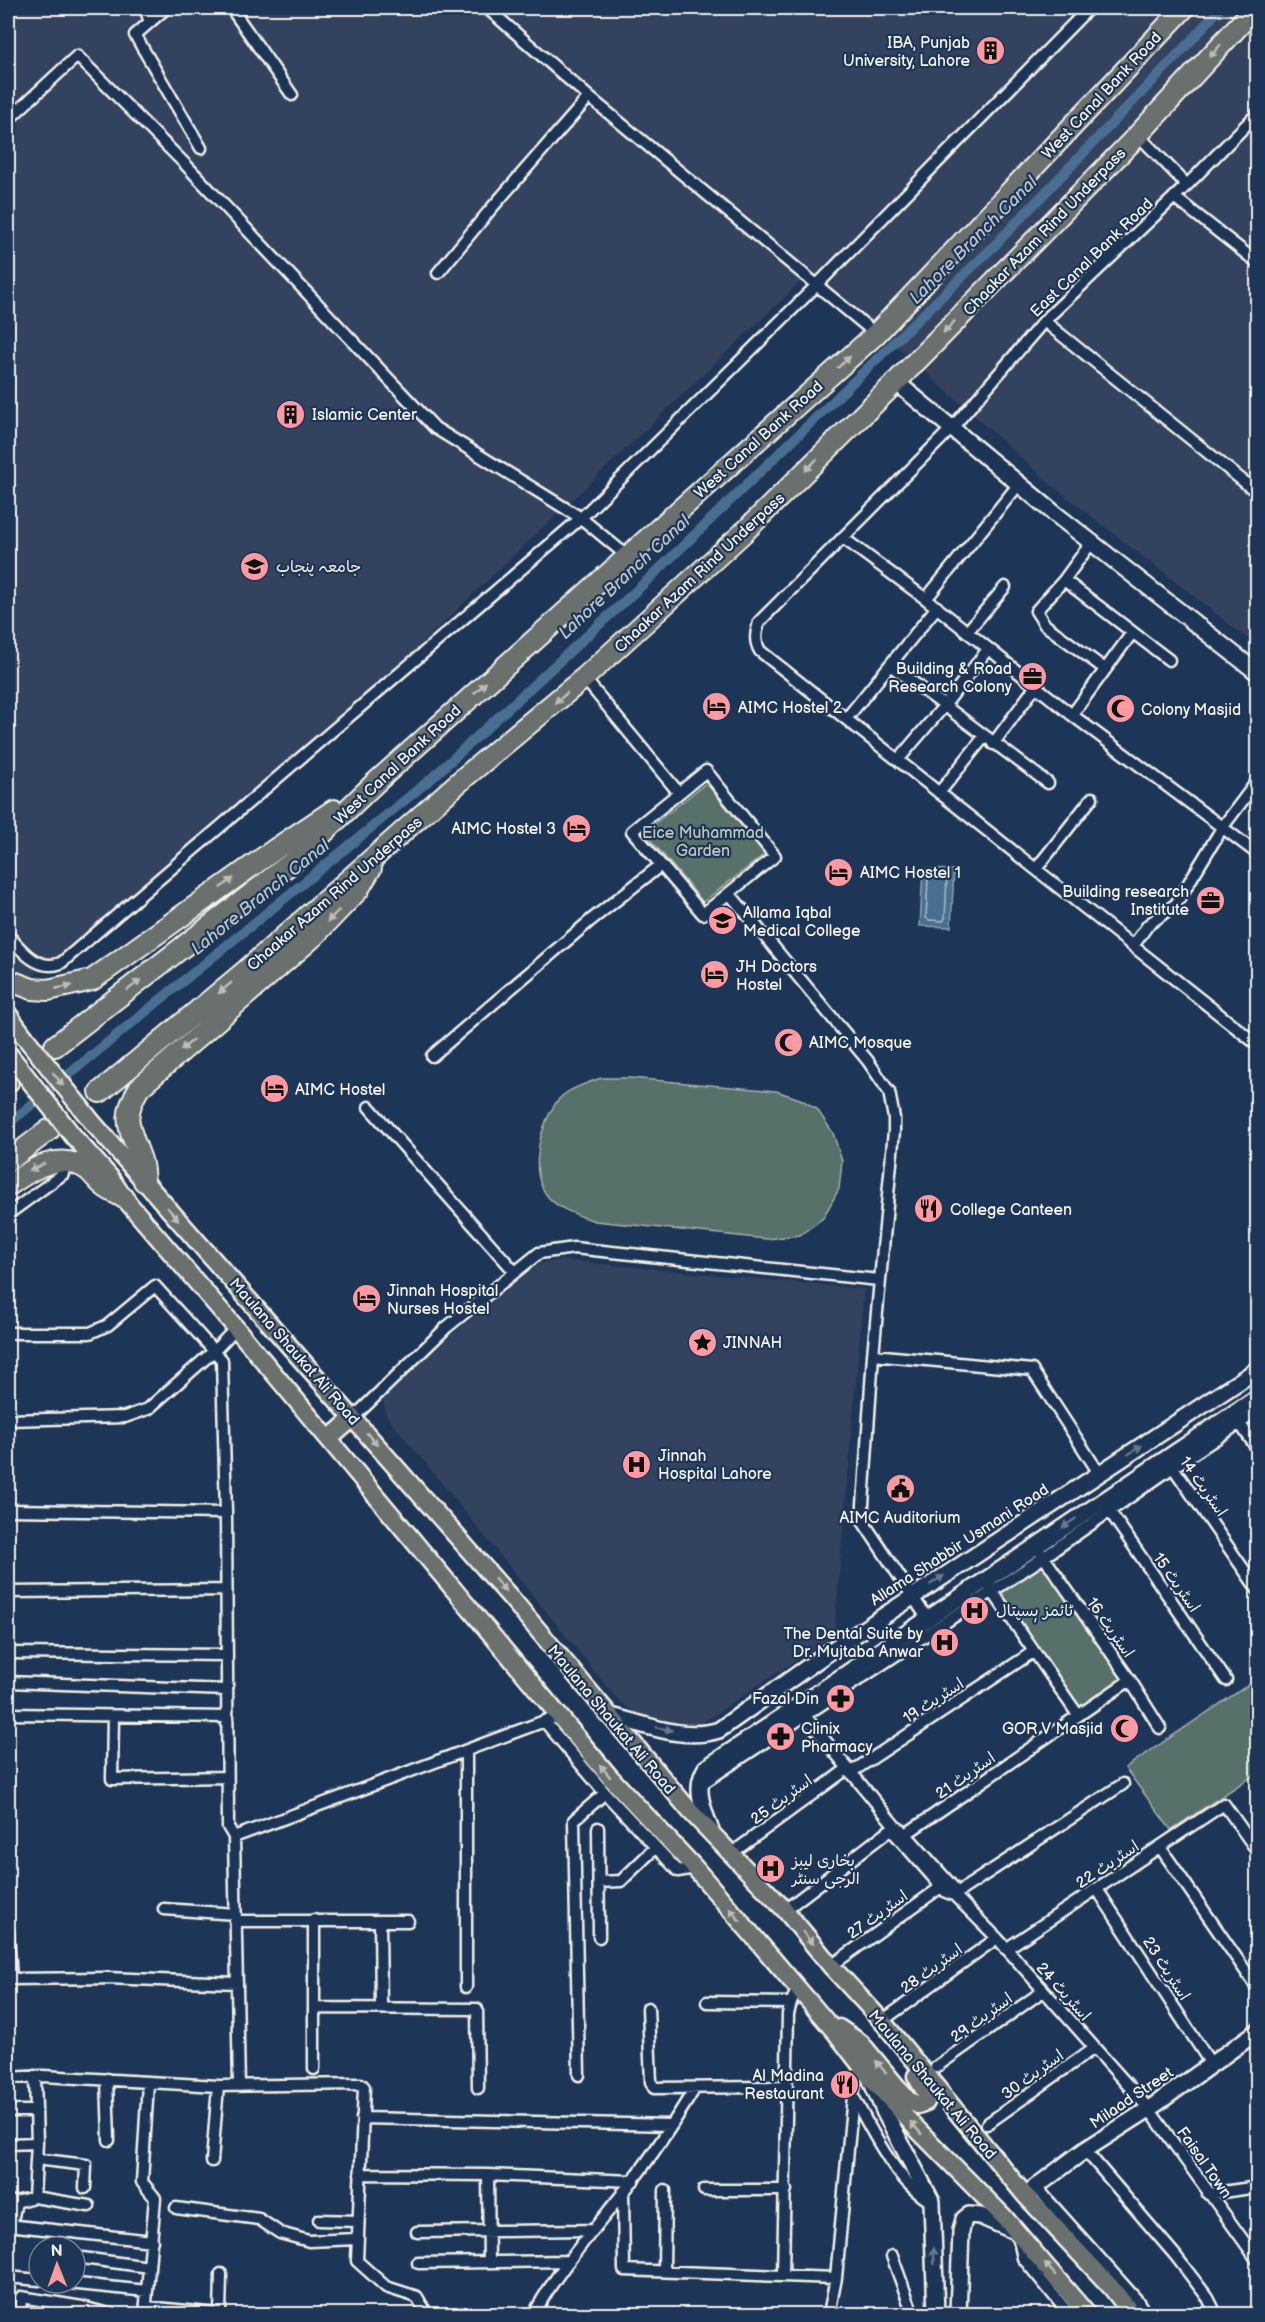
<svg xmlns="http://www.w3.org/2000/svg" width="1265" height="2322" font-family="'Balsamiq Sans','Playpen Sans Arabic',sans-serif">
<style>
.built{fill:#33425f}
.green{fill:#586f6b;stroke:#a6b0aa;stroke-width:1.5}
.water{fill:#496e91;stroke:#8da2b4;stroke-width:1.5}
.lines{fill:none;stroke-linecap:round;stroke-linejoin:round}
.shore{stroke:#b0bdc5;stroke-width:1.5}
.canal{stroke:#496e91;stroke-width:10}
.highway-tunnel{stroke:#3d516d;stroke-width:20;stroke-dasharray:20 10;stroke-linecap:butt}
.street-casing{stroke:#f4f1e8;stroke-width:15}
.secondary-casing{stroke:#f4f1e8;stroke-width:20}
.primary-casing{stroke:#f4f1e8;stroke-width:21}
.highway-casing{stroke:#f4f1e8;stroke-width:24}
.street{stroke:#1d3557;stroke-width:10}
.secondary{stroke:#1d3557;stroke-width:15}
.primary{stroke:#6a706d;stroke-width:16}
.highway{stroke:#6a706d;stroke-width:20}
.primary-bridge-casing{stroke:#f4f1e8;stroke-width:21;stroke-linecap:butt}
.primary-bridge{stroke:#6a706d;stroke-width:16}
.oneway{fill:#bdbdb7}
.oneway2{fill:#68778a}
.labels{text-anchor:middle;stroke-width:4.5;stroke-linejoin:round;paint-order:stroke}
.poi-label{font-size:16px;fill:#f4f1e8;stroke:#1d3557;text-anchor:start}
.street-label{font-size:16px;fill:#f4f1e8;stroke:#1d3557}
.park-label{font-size:16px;fill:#bdc4bc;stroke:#1d3557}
.water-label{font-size:18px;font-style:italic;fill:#b8c3ca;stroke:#1d3557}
</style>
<rect width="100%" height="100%" fill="#1d3557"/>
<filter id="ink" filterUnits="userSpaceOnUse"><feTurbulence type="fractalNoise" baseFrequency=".0167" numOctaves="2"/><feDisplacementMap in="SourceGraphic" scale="12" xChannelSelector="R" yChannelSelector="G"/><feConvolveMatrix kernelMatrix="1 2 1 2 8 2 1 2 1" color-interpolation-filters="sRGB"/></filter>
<g filter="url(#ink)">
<!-- built -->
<path class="built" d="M8,8H1257V646L1054,487L812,271L418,647L215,827L53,961L8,994Z
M561,1260L864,1289L834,1635L699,1725L668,1723L638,1715L618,1700L386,1415L383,1400L390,1385L538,1264Z"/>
<!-- green -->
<path class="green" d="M706,783L765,854L703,902L644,832Z
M601,1078H630L776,1091L800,1099L817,1109L833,1133L842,1161L839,1189L823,1218L800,1235L767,1239L595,1221C580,1216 560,1210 549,1198C527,1174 540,1120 560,1098C570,1088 588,1083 601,1078Z
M1045,1562L1125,1679L1078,1710L998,1592Z
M1257,1679V1773L1171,1830L1125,1768Z"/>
<!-- water -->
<path class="water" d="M923,869L954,870L951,927L920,926Z"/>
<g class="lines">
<!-- shore -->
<path class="shore" d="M931,875L945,876L947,878L945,918L943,921L929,920L926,918L928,878Z"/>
<!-- canal -->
<path class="canal" d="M8,1124L432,778L651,577L993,247L1189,43L1220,8"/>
<!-- highway-tunnel -->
<path class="highway-tunnel" d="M49,1130L100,1092"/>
<defs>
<path id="street" d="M145,8L150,22
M166,8L135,35L201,148
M231,8L292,95
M487,8L589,97L876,334
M1258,113L1187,185L1044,321L952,428L759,622C756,633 754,641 760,651L1258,1045
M8,120L77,56L185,164L435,428L581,518L627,556
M1138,135L1187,185
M1174,197L1258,263
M438,273L490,210L589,97
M1044,321L1258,493
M843,538L926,599L1072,715L1258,854
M1091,543L1064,580L1169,660
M1064,580L1036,611L1045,625L1105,669
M926,599L1019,484
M967,632L1005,587
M890,665L1048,783
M584,678L679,793
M1072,715L1132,633
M846,719L937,607
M993,744L1036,686
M898,760L944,706L988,649
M706,771L775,856L703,914L632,831Z
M939,793L984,737
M1036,869L1092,798
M729,893L868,1061L889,1092L894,1118V1131L873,1355L862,1520L927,1618
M8,935C21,950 38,972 61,963L581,518L816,286L1089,8
M1133,946L1148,925L1176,904L1222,828L1258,780
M432,1056L591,920L661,865
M369,1107L515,1272
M8,1214L63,1174L62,1161
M8,1333H90L108,1325L155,1286L222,1360L226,1513L228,1827L234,1837L239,2086
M873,1355L1032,1370L1099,1473
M353,1418L447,1327L539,1253L574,1248L879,1280
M1236,1418L1258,1450
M8,1420L125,1417L148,1409L214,1351L236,1328
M1170,1463L1258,1590
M1106,1506L1226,1680
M8,1510L226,1513
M1041,1553L1130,1680L1160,1728
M988,1585L1078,1715
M8,1592L226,1590
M8,1653L227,1655
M8,1682L227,1690
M797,1706L895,1826L903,1831L953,1887L954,1895L997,1938L1149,2109L1258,2261
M8,1714L228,1717
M113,1716L112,1779L227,1777
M545,1722L605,1793L678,1871L695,1868
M466,1752V1987
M850,1773L1033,1652
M700,1785L1044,1557L1173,1467L1258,1411
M895,1826L896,1835L946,1892L954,1895L1123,1784
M598,1828L599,1937
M906,1834L1130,1680
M234,1837L558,1716
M1160,1847L1258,1989
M732,1853L847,1769
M599,1882L621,1881L655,1848
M1097,1889L1211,2064
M164,1909L236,1914
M785,1910L895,1826
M235,1921H408
M380,1921L381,2008
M8,1931L11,1979L106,1978L237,1983
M1006,1949L1224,1804L1258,1852
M831,1966L941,1887
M707,2002L791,2003
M314,2008L477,2009L478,2088
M648,2008L651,2082L654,2088L787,2087
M882,2021L997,1938
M936,2067L1043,1991
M314,2069V1920
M579,2075L574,1820L605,1793
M8,2078L43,2076L218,2086L361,2084L364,2087L357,2261L386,2287L417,2297L427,2314
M107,2079L109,2140
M853,2096C872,2131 897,2184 932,2202
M8,2111H36
M362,2118L672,2125
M987,2124L1094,2048
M8,2144L37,2143
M1085,2150L1175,2255L1208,2298L1216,2314
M36,2159L86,2165L85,2188
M212,2161L218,2086
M360,2174L488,2175L633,2181
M488,2175L489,2262
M1037,2188L1137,2300L1146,2314
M704,2190H786
M623,2192L624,2270L836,2278
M1208,2194L1258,2187
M34,2197L89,2206
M8,2201L16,2202L34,2197L37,2143L35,2076
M176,2208L259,2219L280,2233L309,2241L357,2239
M319,2220L358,2221
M8,2225L152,2241
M11,2226L16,2202
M417,2232L591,2230
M1018,2236L1023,2258L1069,2314
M892,2256L913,2314
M75,2257L149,2267
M418,2263L569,2261
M664,2271L665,2190
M783,2276L788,2014L791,2003L798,1988
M8,2277L39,2280
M68,2283L147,2291
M146,2307L219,2314
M20,2314L21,2297L82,2307L109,2314
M145,2314L155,2198L142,2182L148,2083
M220,2314L221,2274
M534,2314C560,2265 600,2224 633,2180C656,2151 676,2119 695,2088
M829,2314L836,2278L853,2096L856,2076L862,2067"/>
<path id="secondary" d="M896,382L1054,513L1258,673
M607,1715C642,1723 683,1742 719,1730L829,1652L1258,1369
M711,1831C704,1811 693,1788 706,1768L1258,1397
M871,2080L885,2113L932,2202L936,2314
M1025,2195L1085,2150L1149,2109L1258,2031
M958,2314L961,2231L964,2219L969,2215L980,2216L1017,2232"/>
<path id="primary" d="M8,1014L24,1036
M93,1123L511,1598L691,1812L785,1910L831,1966L882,2021L1025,2195L1111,2287L1132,2314
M74,1137L110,1177L124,1198L236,1328L610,1777L695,1868L836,2033L869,2076L913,2125L1004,2217L1087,2314
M329,1439L353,1418
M839,2028L861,2043L908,2100L918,2105L926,2102L928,2097L916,2076"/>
<path id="highway" d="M8,980L32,989L48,990L92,980L277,848L334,810
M55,1046L295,860L374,784L876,334L1184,8
M8,1082V1081
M100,1092L243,973L466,776L584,678L744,532L896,382L1138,135L1255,8
M8,1161L49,1130
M144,1181C143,1173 143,1164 140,1157C129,1126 121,1119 139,1088L313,937L358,890L371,868
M8,1186C32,1169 59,1150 88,1170C94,1175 98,1182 104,1186C110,1191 118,1194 124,1198"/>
</defs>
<!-- street casing -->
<use href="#street" class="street-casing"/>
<!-- secondary casing -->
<use href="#secondary" class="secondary-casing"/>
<!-- primary casing -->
<use href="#primary" class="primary-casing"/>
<!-- highway casing -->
<use href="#highway" class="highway-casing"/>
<!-- street -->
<use href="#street" class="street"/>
<!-- secondary -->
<use href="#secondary" class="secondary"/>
<!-- primary -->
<use href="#primary" class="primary"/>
<!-- highway -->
<use href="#highway" class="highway"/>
<defs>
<path id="primary-bridge" d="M24,1036L93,1123
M8,1053L74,1137"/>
</defs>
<!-- primary-bridge casing -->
<use href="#primary-bridge" class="primary-bridge-casing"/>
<!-- primary-bridge -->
<use href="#primary-bridge" class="primary-bridge"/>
</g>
<!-- one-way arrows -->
<defs><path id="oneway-solid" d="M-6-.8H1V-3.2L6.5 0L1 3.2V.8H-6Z" transform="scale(1.5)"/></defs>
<g class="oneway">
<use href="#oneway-solid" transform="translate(1215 51) rotate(132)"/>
<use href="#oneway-solid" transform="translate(949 327) rotate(134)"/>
<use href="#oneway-solid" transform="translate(844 362) rotate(-42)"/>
<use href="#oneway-solid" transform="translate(811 465) rotate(135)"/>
<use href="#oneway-solid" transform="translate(480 688) rotate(-42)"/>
<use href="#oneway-solid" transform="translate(561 698) rotate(140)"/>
<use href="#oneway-solid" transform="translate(227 883) rotate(-36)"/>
<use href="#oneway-solid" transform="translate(333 916) rotate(134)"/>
<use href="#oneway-solid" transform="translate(134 985) rotate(-38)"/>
<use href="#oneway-solid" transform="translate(64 987) rotate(-11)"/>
<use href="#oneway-solid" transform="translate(225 988) rotate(140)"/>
<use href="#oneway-solid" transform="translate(187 1045) rotate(140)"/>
<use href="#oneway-solid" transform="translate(58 1079) rotate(52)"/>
<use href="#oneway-solid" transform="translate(37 1167) rotate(154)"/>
<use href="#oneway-solid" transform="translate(173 1214) rotate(49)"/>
<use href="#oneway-solid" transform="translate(372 1439) rotate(49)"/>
<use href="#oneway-solid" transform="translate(500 1585) rotate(49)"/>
<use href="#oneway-solid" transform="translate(605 1771) rotate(-130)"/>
<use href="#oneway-solid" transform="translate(735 1915) rotate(-131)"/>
<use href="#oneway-solid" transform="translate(808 1938) rotate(50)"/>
<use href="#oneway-solid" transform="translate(881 2067) rotate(-129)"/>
<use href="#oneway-solid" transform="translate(916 2128) rotate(-133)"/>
<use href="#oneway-solid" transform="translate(1050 2269) rotate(-131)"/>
</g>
<g class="oneway2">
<use href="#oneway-solid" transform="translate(1135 1450) rotate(-33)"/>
<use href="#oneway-solid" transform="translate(1069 1523) rotate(146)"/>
<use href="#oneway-solid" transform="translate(937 1580) rotate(-33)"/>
<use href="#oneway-solid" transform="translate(664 1729) rotate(11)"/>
<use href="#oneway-solid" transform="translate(934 2256) rotate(-92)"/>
</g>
</g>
<!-- icons -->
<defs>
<symbol id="building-disc" viewBox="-11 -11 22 22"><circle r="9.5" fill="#ff9aa2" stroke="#1d3557"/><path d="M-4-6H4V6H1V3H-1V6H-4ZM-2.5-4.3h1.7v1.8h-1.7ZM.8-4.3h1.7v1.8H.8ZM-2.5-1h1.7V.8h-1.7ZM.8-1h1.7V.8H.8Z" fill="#111"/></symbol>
<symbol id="university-disc" viewBox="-11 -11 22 22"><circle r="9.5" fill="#ff9aa2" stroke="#1d3557"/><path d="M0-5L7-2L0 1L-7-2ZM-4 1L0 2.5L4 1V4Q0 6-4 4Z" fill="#111"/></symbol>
<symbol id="office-disc" viewBox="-11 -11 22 22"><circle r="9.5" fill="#ff9aa2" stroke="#1d3557"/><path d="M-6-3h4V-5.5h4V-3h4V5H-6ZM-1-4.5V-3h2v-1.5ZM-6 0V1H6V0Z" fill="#111"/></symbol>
<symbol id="hotel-disc" viewBox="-11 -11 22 22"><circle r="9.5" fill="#ff9aa2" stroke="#1d3557"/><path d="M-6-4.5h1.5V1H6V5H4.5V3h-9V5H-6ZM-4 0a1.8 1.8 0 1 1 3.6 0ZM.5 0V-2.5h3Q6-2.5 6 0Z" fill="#111"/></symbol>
<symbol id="mosque-disc" viewBox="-11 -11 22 22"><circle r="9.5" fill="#ff9aa2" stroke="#1d3557"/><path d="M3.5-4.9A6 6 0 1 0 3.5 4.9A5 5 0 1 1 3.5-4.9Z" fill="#111"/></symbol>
<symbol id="restaurant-disc" viewBox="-11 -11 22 22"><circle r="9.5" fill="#ff9aa2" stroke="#1d3557"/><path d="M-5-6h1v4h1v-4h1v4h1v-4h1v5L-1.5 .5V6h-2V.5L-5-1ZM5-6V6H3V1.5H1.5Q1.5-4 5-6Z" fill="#111"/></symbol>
<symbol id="sight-disc" viewBox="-11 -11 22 22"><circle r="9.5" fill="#ff9aa2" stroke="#1d3557"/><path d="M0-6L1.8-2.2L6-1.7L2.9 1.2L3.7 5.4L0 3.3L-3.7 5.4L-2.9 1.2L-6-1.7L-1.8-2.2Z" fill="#111"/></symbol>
<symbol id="hospital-disc" viewBox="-11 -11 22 22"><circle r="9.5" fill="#ff9aa2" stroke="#1d3557"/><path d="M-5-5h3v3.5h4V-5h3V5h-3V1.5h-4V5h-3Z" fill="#111"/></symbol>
<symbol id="civic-disc" viewBox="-11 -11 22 22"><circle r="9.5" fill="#ff9aa2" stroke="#1d3557"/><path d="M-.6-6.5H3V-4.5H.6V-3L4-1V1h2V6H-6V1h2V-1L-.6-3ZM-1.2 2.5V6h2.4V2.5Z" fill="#111"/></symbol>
<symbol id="pharmacy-disc" viewBox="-11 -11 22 22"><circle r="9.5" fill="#ff9aa2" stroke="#1d3557"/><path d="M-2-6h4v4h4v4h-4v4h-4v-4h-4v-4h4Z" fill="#111"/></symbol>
</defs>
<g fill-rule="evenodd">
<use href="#building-disc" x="974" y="34" width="33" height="33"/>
<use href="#building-disc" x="274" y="398" width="33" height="33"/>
<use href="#university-disc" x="238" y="550" width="33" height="33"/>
<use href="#office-disc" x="1016" y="660" width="33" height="33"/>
<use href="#hotel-disc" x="700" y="690" width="33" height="33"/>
<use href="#mosque-disc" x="1104" y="692" width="33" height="33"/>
<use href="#hotel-disc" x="560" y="812" width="33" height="33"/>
<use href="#hotel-disc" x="822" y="856" width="33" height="33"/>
<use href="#office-disc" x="1194" y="884" width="33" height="33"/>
<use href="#university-disc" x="706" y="904" width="33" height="33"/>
<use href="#hotel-disc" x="698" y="958" width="33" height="33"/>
<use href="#mosque-disc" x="772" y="1026" width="33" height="33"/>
<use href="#hotel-disc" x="258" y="1072" width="33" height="33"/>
<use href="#restaurant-disc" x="912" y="1192" width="33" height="33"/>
<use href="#hotel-disc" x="350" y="1282" width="33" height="33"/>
<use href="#sight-disc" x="686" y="1326" width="33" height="33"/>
<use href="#hospital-disc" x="620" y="1448" width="33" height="33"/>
<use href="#civic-disc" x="884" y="1472" width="33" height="33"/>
<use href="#hospital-disc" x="958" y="1594" width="33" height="33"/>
<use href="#hospital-disc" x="928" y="1626" width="33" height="33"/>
<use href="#pharmacy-disc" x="824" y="1682" width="33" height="33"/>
<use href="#mosque-disc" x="1108" y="1712" width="33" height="33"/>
<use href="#pharmacy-disc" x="764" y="1720" width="33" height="33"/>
<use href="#hospital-disc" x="754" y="1852" width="33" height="33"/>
<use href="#restaurant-disc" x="828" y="2068" width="33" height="33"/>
</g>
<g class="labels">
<!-- poi labels -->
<g class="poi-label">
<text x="970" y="48" text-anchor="end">IBA, Punjab<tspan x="970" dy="18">University, Lahore</tspan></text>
<text x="312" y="420">Islamic Center</text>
<text x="276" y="572">جامعہ پنجاب</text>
<text x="1012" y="674" text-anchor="end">Building &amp; Road<tspan x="1012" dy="18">Research Colony</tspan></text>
<text x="738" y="713">AIMC Hostel 2</text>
<text x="1141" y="715">Colony Masjid</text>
<text x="556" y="834" text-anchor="end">AIMC Hostel 3</text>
<text x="860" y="878">AIMC Hostel 1</text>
<text x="1189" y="897" text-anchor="end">Building research<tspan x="1189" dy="18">Institute</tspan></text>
<text x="743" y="918">Allama Iqbal<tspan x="743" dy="18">Medical College</tspan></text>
<text x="736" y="972">JH Doctors<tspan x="736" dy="18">Hostel</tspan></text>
<text x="809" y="1048">AIMC Mosque</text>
<text x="295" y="1095">AIMC Hostel</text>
<text x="950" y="1215">College Canteen</text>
<text x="387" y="1296">Jinnah Hospital<tspan x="387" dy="18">Nurses Hostel</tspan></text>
<text x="723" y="1348">JINNAH</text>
<text x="658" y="1461">Jinnah<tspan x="658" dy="18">Hospital Lahore</tspan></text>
<text x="900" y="1523" text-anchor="middle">AIMC Auditorium</text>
<text x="996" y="1616">ٹائمز ہسپتال</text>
<text x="923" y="1639" text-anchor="end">The Dental Suite by<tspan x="923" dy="18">Dr. Mujtaba Anwar</tspan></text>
<text x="819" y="1704" text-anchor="end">Fazal Din</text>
<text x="801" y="1734">Clinix<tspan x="801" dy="18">Pharmacy</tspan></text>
<text x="1103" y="1734" text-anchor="end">GOR V Masjid</text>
<text x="792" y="1866">بخاری لیبز<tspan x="792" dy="18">الرجی سنٹر</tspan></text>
<text x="824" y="2081" text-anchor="end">Al Madina<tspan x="824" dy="18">Restaurant</tspan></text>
</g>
<!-- street labels -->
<g class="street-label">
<text transform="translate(1101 95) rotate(-47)" y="6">West Canal Bank Road</text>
<text transform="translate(1044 231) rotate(-46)" y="6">Chaakar Azam Rind Underpass</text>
<text transform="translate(1091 257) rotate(-44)" y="6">East Canal Bank Road</text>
<text transform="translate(758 439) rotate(-42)" y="6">West Canal Bank Road</text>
<text transform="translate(699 572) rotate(-43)" y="6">Chaakar Azam Rind Underpass</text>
<text transform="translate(397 764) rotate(-43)" y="6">West Canal Bank Road</text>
<text transform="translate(334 893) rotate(-41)" y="6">Chaakar Azam Rind Underpass</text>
<text transform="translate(295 1351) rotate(49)" y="6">Maulana Shaukat Ali Road</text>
<text transform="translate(1204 1486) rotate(55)" y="6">اسٹریٹ 14</text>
<text transform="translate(959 1544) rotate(-33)" y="6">Allama Shabbir Usmani Road</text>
<text transform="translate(1177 1582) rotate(55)" y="6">اسٹریٹ 15</text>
<text transform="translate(1111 1627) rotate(55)" y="6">اسٹریٹ 16</text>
<text transform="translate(933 1700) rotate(-33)" y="6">اسٹریٹ 19</text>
<text transform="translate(612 1719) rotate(50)" y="6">Maulana Shaukat Ali Road</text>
<text transform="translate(965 1775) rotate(-35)" y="6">اسٹریٹ 21</text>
<text transform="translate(781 1799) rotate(-36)" y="6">اسٹریٹ 25</text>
<text transform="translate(1107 1864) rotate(-34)" y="6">اسٹریٹ 22</text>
<text transform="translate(877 1914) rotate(-36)" y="6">اسٹریٹ 27</text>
<text transform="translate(931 1968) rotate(-36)" y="6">اسٹریٹ 28</text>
<text transform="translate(1167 1968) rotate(57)" y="6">اسٹریٹ 23</text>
<text transform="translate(1064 1991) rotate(48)" y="6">اسٹریٹ 24</text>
<text transform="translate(981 2017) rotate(-36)" y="6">اسٹریٹ 29</text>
<text transform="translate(1032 2074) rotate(-36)" y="6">اسٹریٹ 30</text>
<text transform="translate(933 2084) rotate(50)" y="6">Maulana Shaukat Ali Road</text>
<text transform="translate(1131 2097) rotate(-34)" y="6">Milaad Street</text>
<text transform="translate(1205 2162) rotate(55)" y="6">Faisal Town</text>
</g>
<!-- park labels -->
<g class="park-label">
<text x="703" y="838">Eice Muhammad<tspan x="703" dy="18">Garden</tspan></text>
</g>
<!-- water labels -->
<g class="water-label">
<text transform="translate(973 240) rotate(-45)" y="6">Lahore Branch Canal</text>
<text transform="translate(624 577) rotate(-43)" y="6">Lahore Branch Canal</text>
<text transform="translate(260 897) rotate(-39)" y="6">Lahore Branch Canal</text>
</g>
</g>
<!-- margin -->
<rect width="1265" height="2322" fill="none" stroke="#1d3557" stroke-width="30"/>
<rect x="15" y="15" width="1235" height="2292" fill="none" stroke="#f4f1e8" stroke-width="2" filter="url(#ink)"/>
<!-- north arrow -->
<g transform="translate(57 2265) rotate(359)"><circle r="28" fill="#1d3557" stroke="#738091" stroke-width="1.5"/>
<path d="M0-4.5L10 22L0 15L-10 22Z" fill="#ff9aa2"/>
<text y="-9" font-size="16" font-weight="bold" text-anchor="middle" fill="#f4f1e8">N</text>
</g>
</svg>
